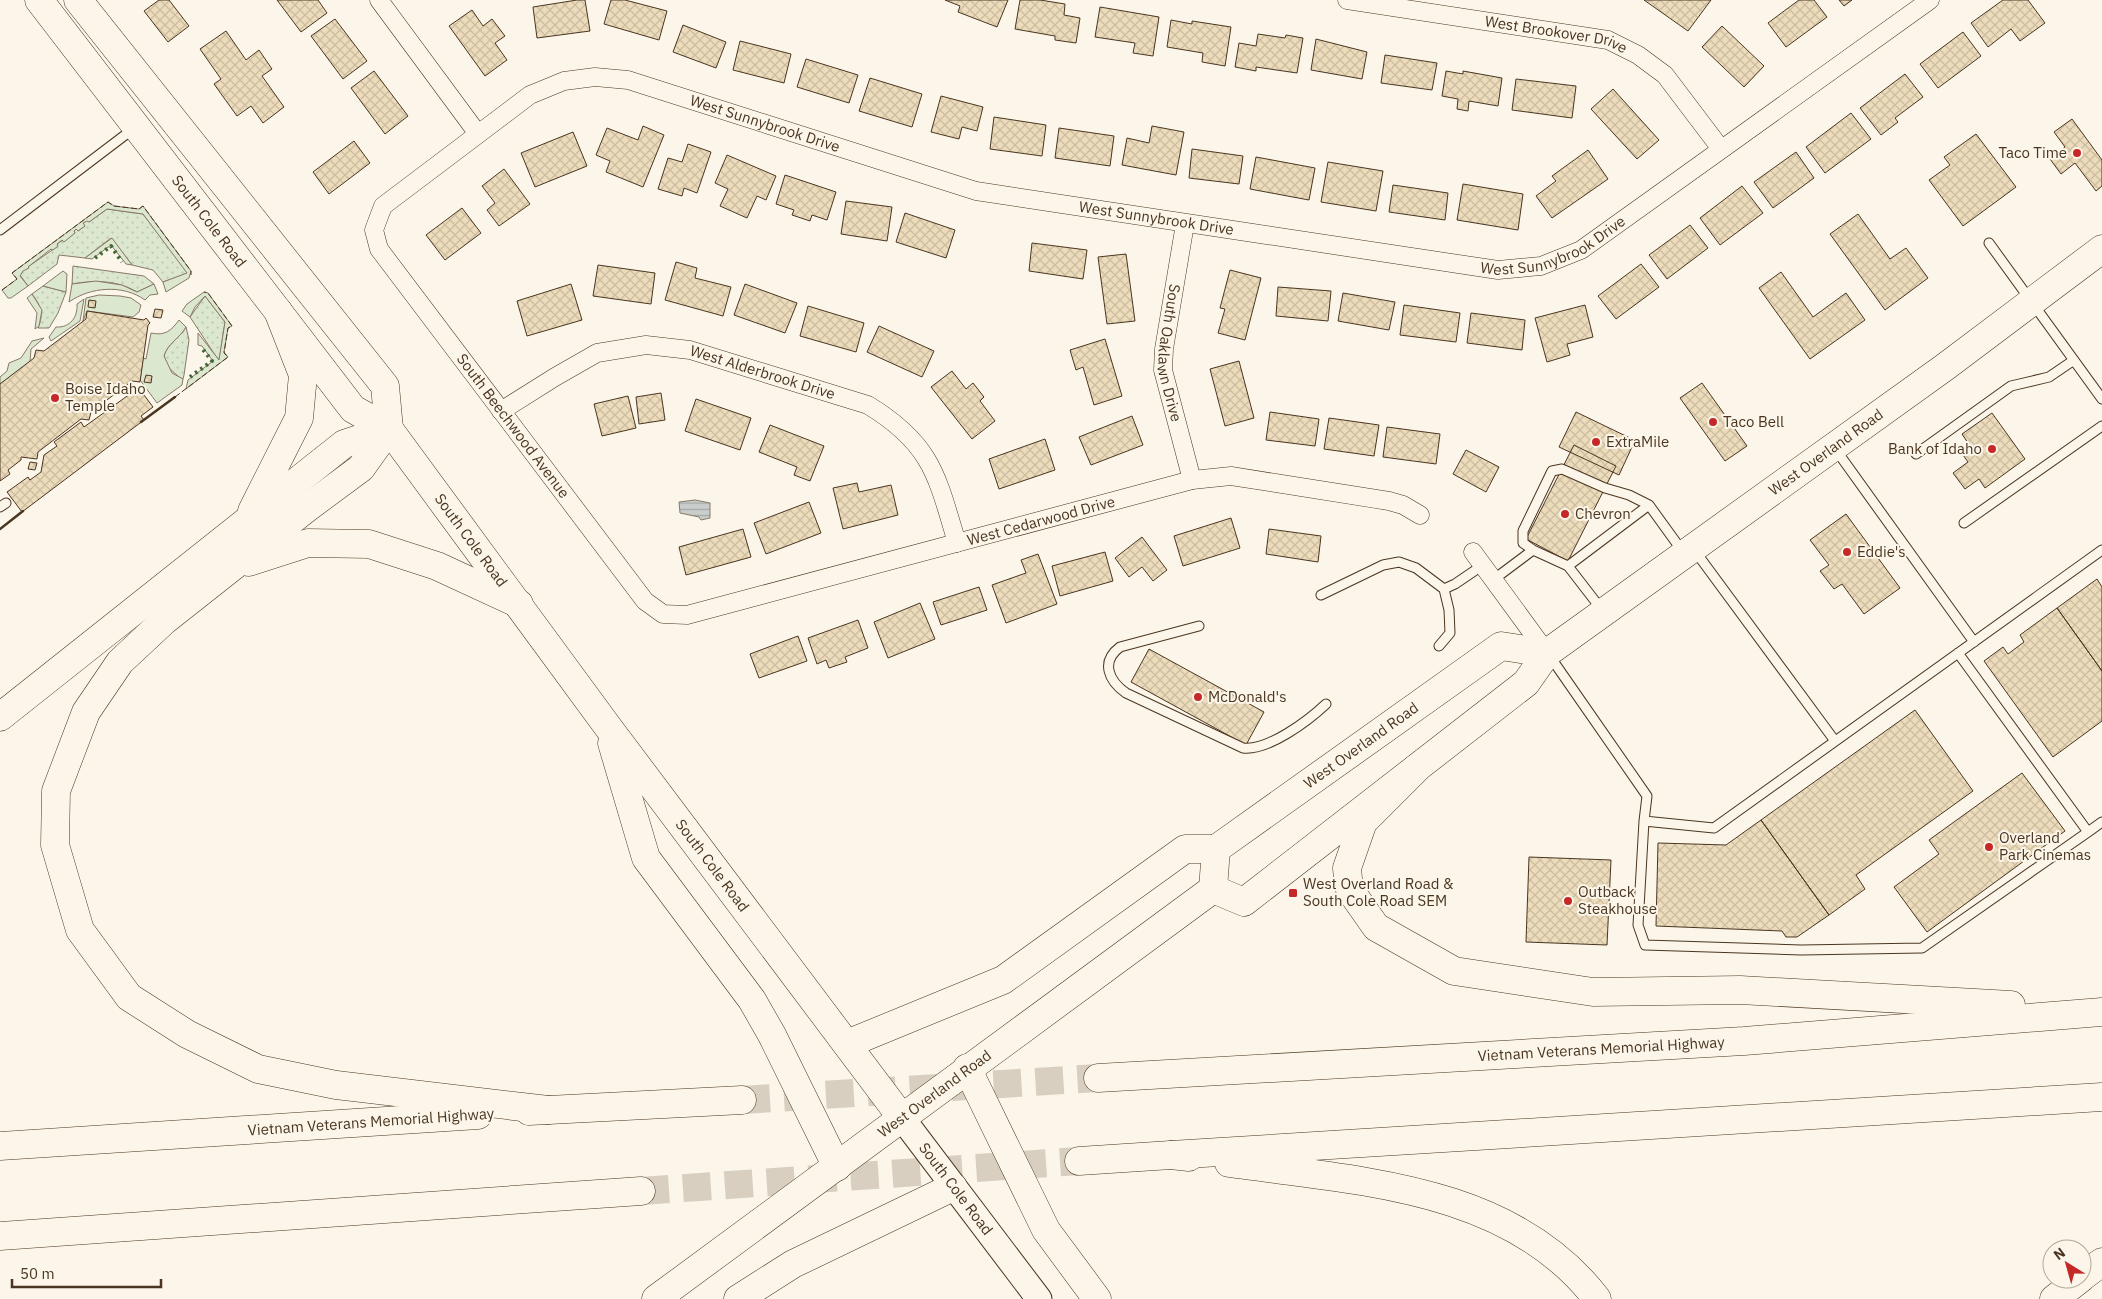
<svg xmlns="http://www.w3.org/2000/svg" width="2102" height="1299" font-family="'IBM Plex Sans',sans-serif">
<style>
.grass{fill:url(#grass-dots);stroke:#887966}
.garden{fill:#dce7d0;stroke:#887966}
.water{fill:url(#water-rules);stroke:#887966}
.building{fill:url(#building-cross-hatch);stroke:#4a3520}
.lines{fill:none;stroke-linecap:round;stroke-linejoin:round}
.highway-tunnel{stroke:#d8cfc1;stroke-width:28;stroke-dasharray:28 14;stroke-linecap:butt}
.lane-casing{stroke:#4a3520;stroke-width:11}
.street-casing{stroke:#4a3520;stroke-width:19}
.secondary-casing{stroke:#4a3520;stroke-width:27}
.primary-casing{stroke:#4a3520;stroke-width:29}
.highway-casing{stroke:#4a3520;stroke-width:29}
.lane{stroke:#fbf6e9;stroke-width:9}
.street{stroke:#fbf6e9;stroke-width:18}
.secondary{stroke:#fbf6e9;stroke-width:25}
.primary{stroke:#fbf6e9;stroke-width:28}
.highway{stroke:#fbf6e9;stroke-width:28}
.hedge{stroke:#436837;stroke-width:4;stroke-dasharray:2.5 4;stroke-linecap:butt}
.fence{stroke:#4a3520;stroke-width:1;stroke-dasharray:6 2.5;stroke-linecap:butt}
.wall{stroke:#4a3520;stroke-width:2.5}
.poi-dot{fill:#c62828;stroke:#fbf6e9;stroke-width:2}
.labels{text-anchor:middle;stroke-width:4;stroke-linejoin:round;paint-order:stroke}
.street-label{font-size:15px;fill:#4a3520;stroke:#fbf6e9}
.poi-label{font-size:15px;fill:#4a3520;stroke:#fbf6e9;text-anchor:start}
</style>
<defs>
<pattern id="grass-dots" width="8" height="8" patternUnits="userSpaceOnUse" patternTransform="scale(1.25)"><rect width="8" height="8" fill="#dce7d0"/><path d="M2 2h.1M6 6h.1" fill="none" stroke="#bec7b2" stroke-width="1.8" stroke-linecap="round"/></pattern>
<pattern id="water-rules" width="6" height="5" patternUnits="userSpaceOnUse" patternTransform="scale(1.25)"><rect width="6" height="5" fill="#c9cecd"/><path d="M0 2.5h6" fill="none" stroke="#a5a8a6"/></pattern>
<pattern id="building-cross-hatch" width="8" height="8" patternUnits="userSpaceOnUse" patternTransform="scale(1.25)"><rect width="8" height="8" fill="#ecdcbc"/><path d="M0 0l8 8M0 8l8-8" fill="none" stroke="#ccbda1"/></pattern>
</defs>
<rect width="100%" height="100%" fill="#fbf6e9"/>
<!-- grass -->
<path class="grass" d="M107,209L143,214L188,273L163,282L153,270L132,265L111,238L85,258L59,255L57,264L28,286L20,275L22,271L58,246L57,244L63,240L64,241L75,233L74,231L76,229L78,231L85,226L83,224L87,220L89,222Z
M73,266L144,276L154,284L137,292C117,280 95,280 72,284Z
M43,286L66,292L58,313L49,328H38C44,314 41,306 32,294Z
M205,296L225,322L219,361L190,317Z
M186,327L189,340L184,375L183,379H181L168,367L164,356C167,344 180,338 186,327Z"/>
<!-- garden -->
<path class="garden" d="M108,202L114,206L139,209L143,206L191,271L189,278L166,292L163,282L187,273L143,214L107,209L89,222L87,221L83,223L85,226L78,231L76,229L74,231L75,233L64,242L62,240L57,244L58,246L53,250L51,249L28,267L29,268L23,271L20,276L28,286L11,298H8L2,290L17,279L12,273Z
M112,238L132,265L126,264L111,245L92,259L85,258Z
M63,271L67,274L66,292L43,286Z
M96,281L122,285L137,292L154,284L158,294L150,295L145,300C123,284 90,287 69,302L72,284Z
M204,292L208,293L232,326L228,328L224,352L228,357L186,389L188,380L213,361L202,346L198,345V333L219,360L225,322L205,296L195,307L190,317L182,311L187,304Z
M32,294L42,310L39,326L35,329L37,313L27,298Z
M99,295L120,296L131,298L141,305L139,312L133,317L87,311L83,321L86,298Z
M84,299L80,321L51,341L49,337L56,327C70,328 78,317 77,304Z
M179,320L186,327C180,338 167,344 164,356L172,373L183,379L182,385L157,403L140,380L143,358L146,359L151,333C165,336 171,331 179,320Z
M44,338L31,349L30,362L0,384V377L7,371L9,363L21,358L32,341Z"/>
<!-- water -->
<path class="water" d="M695,500L710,503V518L701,520L699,517L680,513L679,502Z"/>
<!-- building -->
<path class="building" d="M159,0H169L189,26L168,42L144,11Z
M277,0H318L327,13L301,32Z
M577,0H585L590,31L537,38L533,7Z
M611,0H625L667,11L659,40L604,24Z
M945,0H1008L997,27L958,12L960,6Z
M1020,0H1040L1065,4L1064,15L1080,18L1076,43L1055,40V36L1015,29Z
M1644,0H1711L1688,31Z
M1799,0H1814L1827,17L1786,47L1768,23Z
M1839,0H1852L1844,6Z
M2003,0H2028L2045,23L2020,41L2011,29L1988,47L1971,23Z
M1100,7L1159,17L1153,56L1133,53L1135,43L1095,37Z
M472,10L483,26L492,19L505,36L495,43L507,60L485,76L449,26Z
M335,19L367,61L343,79L311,36Z
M1171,20L1192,24V21L1231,27L1225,66L1202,62L1203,53L1167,47Z
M683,25L726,42L716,68L673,52Z
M1722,26L1764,66L1744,87L1702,47Z
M226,31L246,60L259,50L272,69L262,76L284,107L263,123L251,106L237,116L214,84L221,79L200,49Z
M1963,32L1981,56L1938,88L1920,64Z
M1258,34L1285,38L1286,35L1303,38L1297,73L1256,67V71L1235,67L1239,43L1256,46Z
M1316,39L1367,52L1362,79L1311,70Z
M740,41L791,54L784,83L733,70Z
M1385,55L1437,63L1432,90L1381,83Z
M806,59L858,75L849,103L797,87Z
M374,71L408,116L385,134L351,88Z
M1446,71L1463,74V71L1502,78L1498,106L1469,101L1468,111L1457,109L1458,99L1442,96Z
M1905,74L1923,97L1895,118L1898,122L1881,135L1860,108Z
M870,78L922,94L912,127L859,111Z
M1516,79L1576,86L1572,118L1512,110Z
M1613,89L1659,140L1637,159L1591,109Z
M941,96L983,107L977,131L962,127L959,139L931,132Z
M1851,113L1871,139L1825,173L1806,147Z
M994,117L1046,125L1042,156L990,149Z
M2072,119L2102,160V186L2096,191L2075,163L2061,174L2050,159L2065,147L2054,132Z
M643,126L664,135L643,187L606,172L610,161L596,155L607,128L638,140Z
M1152,126L1184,132L1176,175L1122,165L1127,138L1149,143Z
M1059,128L1114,136L1110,166L1055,158Z
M573,132L587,166L535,187L521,153Z
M1976,134L2016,187L1963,226L1929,180L1950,165L1944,157Z
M354,141L370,163L329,194L313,172Z
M688,144L711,152L697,193L684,188L682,196L658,189L668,158L682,162Z
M1192,149L1243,156L1239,184L1189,178Z
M1588,150L1608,179L1552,218L1536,196L1556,181L1552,176Z
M1796,152L1814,178L1773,208L1754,182Z
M727,155L776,176L766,200L757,196L747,218L720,206L728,189L715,183Z
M1256,157L1315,168L1309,200L1250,189Z
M1328,162L1383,171L1376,211L1321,202Z
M504,169L530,204L499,226L487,210L495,203L482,186Z
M785,175L836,192L827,220L812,215L810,221L792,215L794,210L776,204Z
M1463,184L1523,194L1518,230L1457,220Z
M1393,185L1448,193L1445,220L1389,212Z
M1742,186L1763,213L1720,245L1700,218Z
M846,201L892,207L887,241L841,234Z
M462,208L481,233L445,260L426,235Z
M905,213L955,230L946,258L896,242Z
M1858,214L1890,259L1906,248L1928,278L1885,310L1830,234Z
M1690,225L1708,248L1667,279L1649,255Z
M1032,243L1087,250L1083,279L1029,271Z
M1126,254L1135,321L1107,324L1098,257Z
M676,262L697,268L695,278L731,287L723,316L665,300Z
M1641,264L1659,287L1616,319L1598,296Z
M598,265L655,273L651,304L593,296Z
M1230,270L1261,278L1245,340L1218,333L1225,309L1220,308Z
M1781,272L1813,317L1846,293L1865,320L1810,359L1759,288Z
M571,284L582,320L527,336L517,301Z
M745,284L797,303L785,333L734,315Z
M1278,287L1331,291L1328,321L1276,316Z
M1343,293L1395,302L1389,330L1338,321Z
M89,300L96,301L95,308L88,307Z
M1404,305L1460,313L1456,342L1400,335Z
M1585,305L1593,337L1567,344L1570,355L1547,362L1535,318Z
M808,306L864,323L856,352L800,336Z
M155,309L163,310L161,318L153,317Z
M87,311L144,320L146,318L150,323L148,325L140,382L132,381L91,412L89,420L81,419L38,452L37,459L21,457V460L8,470L10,474L0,481V384L34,358L36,350L44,351L86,319Z
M1471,313L1525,320L1522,350L1467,343Z
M879,326L934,351L922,377L867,352Z
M1105,339L1122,396L1094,405L1083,367L1076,370L1070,350Z
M1239,361L1254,418L1225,426L1210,369Z
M952,371L966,389L973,383L984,397L980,401L995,421L972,439L931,387Z
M146,375L152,376L151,383L144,382Z
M1702,383L1747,446L1725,461L1680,398Z
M661,393L665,420L639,424L636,397Z
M130,394L144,395L153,407L141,416L144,420L22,512L7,492L28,477L30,480L41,472L44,455L57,446L54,442L81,422L84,427Z
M628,396L636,428L602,436L594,404Z
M696,399L751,418L740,450L685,431Z
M1270,412L1319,419L1315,446L1266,440Z
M1576,412L1632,439L1629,445L1632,447L1619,475L1559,447Z
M1992,413L2025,459L1985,488L1979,479L1965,489L1953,473L1968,462L1961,452L1970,446L1962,434Z
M1132,416L1143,445L1091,465L1079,437Z
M1329,418L1379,425L1374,456L1324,449Z
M770,425L824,446L810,481L794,475L797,467L759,452Z
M1387,427L1440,434L1436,464L1383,457Z
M1045,439L1055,470L999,489L989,459Z
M1574,445L1616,466L1568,561L1526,539Z
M1466,450L1499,467L1486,492L1453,474Z
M30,462L37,463L35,470L28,469Z
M857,483L859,492L891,485L898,515L843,529L833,488Z
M809,502L821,533L766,554L754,523Z
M1846,514L1900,588L1864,614L1842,584L1834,589L1820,571L1829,565L1810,540Z
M1231,518L1240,548L1183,566L1174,536Z
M743,529L751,557L686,575L679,547Z
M1269,529L1321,536L1318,562L1266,554Z
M1142,537L1167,570L1153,581L1142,567L1129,577L1115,558Z
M1105,552L1113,581L1060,596L1052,566Z
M1038,554L1057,604L1006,623L992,585L1026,573L1021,560Z
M2097,579L2102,587V671L2057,608Z
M979,587L987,610L941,625L933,602Z
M920,603L935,639L888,658L874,622Z
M2057,608L2102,671V721L2053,757L1984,661L2003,647L2008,654L2024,642L2020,635Z
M858,620L868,648L845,657L847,662L829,668L826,660L817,664L808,638Z
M798,636L807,661L759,678L750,654Z
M1149,649L1264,712L1246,745L1131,682Z
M1915,710L1973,791L1856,875L1865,889L1829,915L1761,820Z
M2022,773L2065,831L1927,932L1894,887L1939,854L1929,840Z
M1761,820L1829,915L1797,937H1786L1782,931L1656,926L1658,843L1726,845Z
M1529,857L1611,860L1607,945L1526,942Z"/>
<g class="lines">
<!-- highway-tunnel -->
<path class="highway-tunnel" d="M742,1100L1098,1078
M641,1191L1079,1161"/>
<defs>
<path id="lane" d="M0,230L133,129
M1989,243L2102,399
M1836,450L1974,642
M1916,454L2011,386L2049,377L2074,360
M0,507L6,503
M1964,523L2102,426
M1533,550L1523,543V531L1552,471L1562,469L1605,488L1629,495L1649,505
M1695,551L1835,741
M1568,566L1649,505L1683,552
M1493,580L1533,550L1568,566L1602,610
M1444,589L1455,584L1483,565
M1321,595L1383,565L1399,562L1416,568L1444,589L1449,610L1450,633L1439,646
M1199,626L1120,647C1100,662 1109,681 1126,693L1243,748C1268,751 1308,721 1326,704
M1549,655L1647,796L1644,821L1714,828L2102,550
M1644,821L1638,925L1645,945L1801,950L1922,948L2088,832L1958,653
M2088,832L2102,822"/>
<g id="street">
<path d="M379,0L478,134"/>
<path id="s1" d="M1347,0L1608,40L1638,55L1665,75L1721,149"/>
<path id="s2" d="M1185,224L1164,349L1163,370L1192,480"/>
<path id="s3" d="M501,411L555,377L597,353L646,345L690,350L868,405C932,444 937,476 957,543"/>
<path id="s4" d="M1420,515L1403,505L1389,501L1231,476L1192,480L687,615L663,614L645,601L379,249L374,230L383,206L530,95L564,81L595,77L628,80L976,191L1498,270L1541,266L1581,250L1930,0"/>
<path d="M1473,552L1547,653"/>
</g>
<g id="secondary">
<path id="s5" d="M902,1118L1039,1299"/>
</g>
<g id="primary">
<path id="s6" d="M39,0L353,409L389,429L608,727L902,1118"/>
<path d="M78,0L385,386L389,429"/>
<path d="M612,743L646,858L752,1000L772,1035L837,1167"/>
<path id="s7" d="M1213,889L1244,902L1526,683L1547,653L1945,367L2102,249"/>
<path d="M847,1044L1003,980L1185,849H1216"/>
<path d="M967,1068L1046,1230L1097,1299"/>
<path id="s8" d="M656,1299L1213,889L1216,849L1501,646L1547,653"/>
<path d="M738,1299L793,1264L953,1187"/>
</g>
<g id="highway">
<path d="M389,429L361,468L307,508L165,620L120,662L86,712L56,791L55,845L80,930L129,997L187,1034L258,1069L336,1085L548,1110"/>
<path d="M252,511L299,418L303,375L278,311"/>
<path d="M249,562L308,543L369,544L437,566L519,604"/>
<path d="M0,717L344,444L389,429"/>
<path d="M1417,768L1363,822L1347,868L1348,879L1350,890L1376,927L1454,971L1593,992L1740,990L2011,1005"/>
<path id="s9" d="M1098,1078L1744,1041L2102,1012"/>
<path d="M529,1111L742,1100"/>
<path d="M0,1146L478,1115"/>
<path d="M1171,1155L2102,1097"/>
<path d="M1079,1161L1171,1155L1189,1157"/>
<path d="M1229,1163C1357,1181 1511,1186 1597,1299"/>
<path d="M0,1236L641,1191"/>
<path d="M2082,1277L2102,1262"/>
<path d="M2054,1299L2080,1279"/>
</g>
</defs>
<!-- lane casing -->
<use href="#lane" class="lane-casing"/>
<!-- street casing -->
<use href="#street" class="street-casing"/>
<!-- secondary casing -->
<use href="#secondary" class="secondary-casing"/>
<!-- primary casing -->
<use href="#primary" class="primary-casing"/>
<!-- highway casing -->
<use href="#highway" class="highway-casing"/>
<!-- lane -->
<use href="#lane" class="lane"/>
<!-- street -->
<use href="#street" class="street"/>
<!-- secondary -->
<use href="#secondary" class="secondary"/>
<!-- primary -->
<use href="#primary" class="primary"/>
<!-- highway -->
<use href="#highway" class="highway"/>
<!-- hedge -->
<path class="hedge" d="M95,258L111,246L122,262
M190,377L212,361L201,347"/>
<!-- fence -->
<path class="fence" d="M2,290L17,279L12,273L108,202L114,206L139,209L143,206L191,271V275
M175,397L228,357L224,353L228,328L232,326L208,293L204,292"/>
<!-- wall -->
<path class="wall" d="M141,422L175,397
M0,529L23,511"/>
</g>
<!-- markers -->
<g class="poi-dot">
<circle cx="2077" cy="153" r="5"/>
<circle cx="55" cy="398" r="5"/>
<circle cx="1713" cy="422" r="5"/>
<circle cx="1596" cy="442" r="5"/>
<circle cx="1992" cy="449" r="5"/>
<circle cx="1565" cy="514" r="5"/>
<circle cx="1847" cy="552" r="5"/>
<circle cx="1198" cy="697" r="5"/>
<circle cx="1989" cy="847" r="5"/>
<rect x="1288" y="888" width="10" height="10" rx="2.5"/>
<circle cx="1568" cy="901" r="5"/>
</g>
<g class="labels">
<!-- street labels -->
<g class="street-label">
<text dy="5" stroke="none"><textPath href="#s1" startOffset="212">West Brookover Drive</textPath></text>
<text dy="5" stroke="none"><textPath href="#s4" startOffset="1718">West Sunnybrook Drive</textPath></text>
<text dy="5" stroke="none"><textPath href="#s4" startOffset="2122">West Sunnybrook Drive</textPath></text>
<text dy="5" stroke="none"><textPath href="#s6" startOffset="279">South Cole Road</textPath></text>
<text dy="5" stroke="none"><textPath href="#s4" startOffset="2528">West Sunnybrook Drive</textPath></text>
<text dy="5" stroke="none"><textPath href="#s2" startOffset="131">South Oaklawn Drive</textPath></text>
<text dy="5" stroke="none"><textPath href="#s3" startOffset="282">West Alderbrook Drive</textPath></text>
<text transform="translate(513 426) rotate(53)" y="5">South Beechwood Avenue</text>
<text dy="5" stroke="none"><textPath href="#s7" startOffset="771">West Overland Road</textPath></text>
<text transform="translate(1041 521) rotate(-15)" y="5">West Cedarwood Drive</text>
<text dy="5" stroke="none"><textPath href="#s6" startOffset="695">South Cole Road</textPath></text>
<text dy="5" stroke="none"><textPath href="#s8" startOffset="910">West Overland Road</textPath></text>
<text dy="5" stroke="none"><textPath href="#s6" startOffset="1100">South Cole Road</textPath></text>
<text dy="5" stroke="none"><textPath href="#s9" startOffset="504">Vietnam Veterans Memorial Highway</textPath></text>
<text dy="5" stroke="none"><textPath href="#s8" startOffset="346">West Overland Road</textPath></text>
<text transform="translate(371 1122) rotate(-4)" y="5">Vietnam Veterans Memorial Highway</text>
<text dy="5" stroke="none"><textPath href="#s5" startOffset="89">South Cole Road</textPath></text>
</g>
<!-- poi labels -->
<g class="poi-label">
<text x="2067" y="158" text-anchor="end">Taco Time</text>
<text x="65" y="394">Boise Idaho<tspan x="65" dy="17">Temple</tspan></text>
<text x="1723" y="427">Taco Bell</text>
<text x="1606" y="447">ExtraMile</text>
<text x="1982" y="454" text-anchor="end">Bank of Idaho</text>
<text x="1575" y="519">Chevron</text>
<text x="1857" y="557">Eddie's</text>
<text x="1208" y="702">McDonald's</text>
<text x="1999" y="843">Overland<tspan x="1999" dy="17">Park Cinemas</tspan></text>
<text x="1303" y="889">West Overland Road &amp;<tspan x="1303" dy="17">South Cole Road SEM</tspan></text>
<text x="1578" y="897">Outback<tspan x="1578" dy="17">Steakhouse</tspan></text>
</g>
</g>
<!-- north arrow -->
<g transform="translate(2067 1264) rotate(323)"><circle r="24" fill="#fbf6e9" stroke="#b4a999"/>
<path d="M0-4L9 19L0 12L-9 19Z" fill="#c62828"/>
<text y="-8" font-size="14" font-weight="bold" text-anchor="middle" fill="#4a3520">N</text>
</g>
<!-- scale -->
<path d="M12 1279v8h149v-8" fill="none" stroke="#4a3520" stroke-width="2.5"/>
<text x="20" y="1279" font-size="15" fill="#4a3520" stroke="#fbf6e9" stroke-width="4" paint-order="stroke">50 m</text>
</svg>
